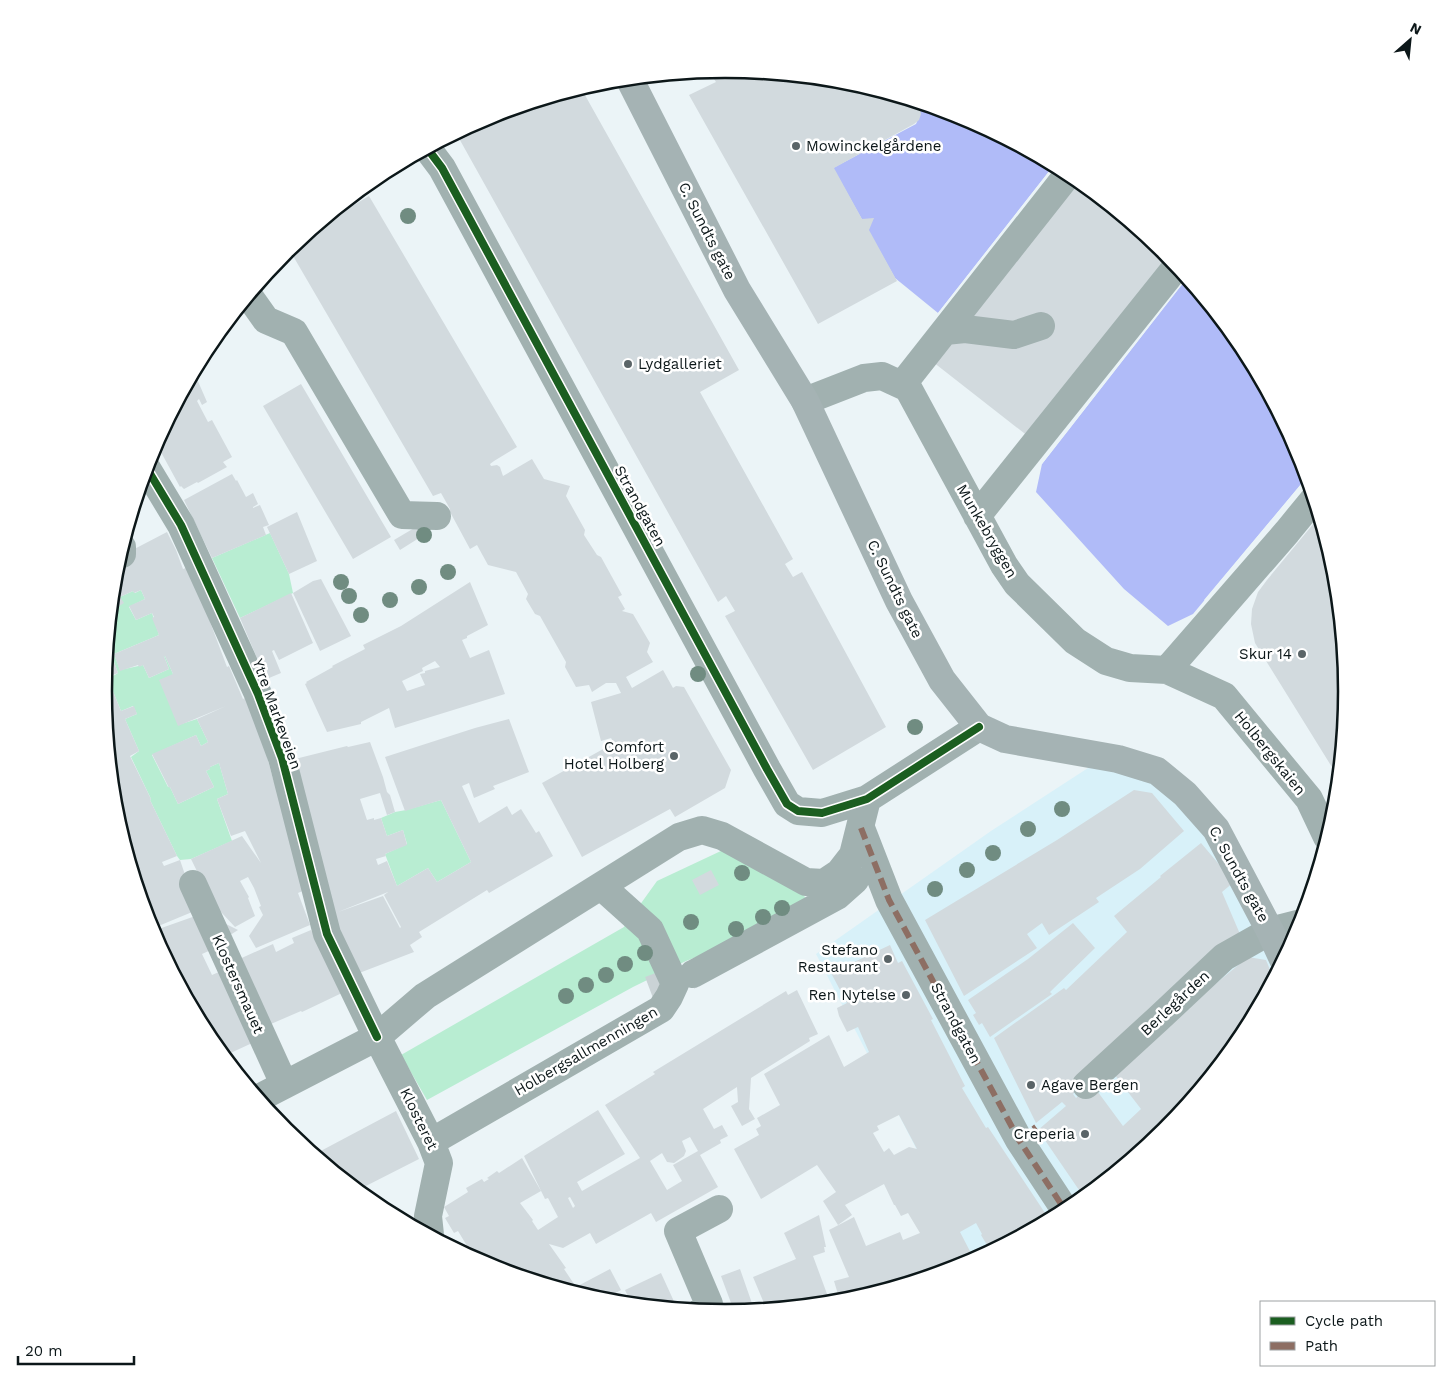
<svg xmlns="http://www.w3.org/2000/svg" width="1450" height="1381" font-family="'Work Sans',sans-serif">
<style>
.built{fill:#d8f1f9}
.green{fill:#b8edd2}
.water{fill:#b0bbf8}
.pier{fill:#ebf4f7}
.building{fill:#d2dade;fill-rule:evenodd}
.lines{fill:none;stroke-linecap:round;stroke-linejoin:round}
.minor-tunnel{stroke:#cad3d6;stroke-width:28;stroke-dasharray:28 14;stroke-linecap:butt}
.minor{stroke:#a1b1b0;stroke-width:28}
.major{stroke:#a5b3b4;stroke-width:28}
.quiet{stroke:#8d6e63;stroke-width:6;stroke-dasharray:12 6;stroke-linecap:butt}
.cycleway-casing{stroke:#fff;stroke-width:11}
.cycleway{stroke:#1b5e20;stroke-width:8}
.tree{fill:#708c81}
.poi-dot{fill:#5a6467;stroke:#fff;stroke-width:2}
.labels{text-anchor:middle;stroke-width:5;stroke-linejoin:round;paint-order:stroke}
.poi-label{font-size:15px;fill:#0c1719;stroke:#fff;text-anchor:end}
.street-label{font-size:15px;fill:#0c1719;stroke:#fff}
.rim{fill:none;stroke:#0c1719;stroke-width:2.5}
</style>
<rect width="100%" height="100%" fill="#ebf4f7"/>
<!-- built -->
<path class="built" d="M1108,755L1183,787L1280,964L1242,1036L1164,1130L1070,1208L973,1259L816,954L991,831Z"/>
<!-- green -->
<path class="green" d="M270,533L289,574L293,593L240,618L212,558Z
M141,590L145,599L129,607L136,620L152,613L159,635L114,654L120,670L143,665L149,678L169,669L164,656H165L173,674L178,725L197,719L208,742L201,746L196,735L152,755L168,787H170L178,804L214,787L206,771L210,769V767L219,763L228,794L217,799L232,841L191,859L180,860L177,856L150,800L151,799L131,757L139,751L125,719L137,714L133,706L121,711L108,679L118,673L111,654L107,655L111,611L120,597L133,591L135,593Z
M441,800L471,862L437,882L428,868L397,886L385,854L407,844L403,830L387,836L381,818L395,812L406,810Z
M723,850L802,893L807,900L734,942L686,961L633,987L427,1100L401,1055L624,927L657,881Z"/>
<!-- water -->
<path class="water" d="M915,101L963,116L1054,165L938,313L895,278L833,168L916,124L920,115Z
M1187,278L1242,345L1300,453L1307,477L1193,614L1168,626L1124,589L1036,492L1042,464Z"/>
<!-- pier -->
<path class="pier" d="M1054,165L1056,166L939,315L938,313Z
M1186,276L1187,278L1042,464L1041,462L1051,448Z
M1307,477L1308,480L1206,602L1204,600Z"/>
<!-- building -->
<path class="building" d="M742,70L847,81L916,102L920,109L921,114L919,120L914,124L834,168L862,219L874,218L869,230L897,281L818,324L689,95L716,82L714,79L732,71L734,75Z
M581,88L739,370L700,392L793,559L785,564L793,577L802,572L886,727L813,770L725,616L735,611L726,596L718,602L456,133L487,116Z
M1076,178L1165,251L1170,257L1029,437L933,362Z
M369,196L517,447L494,461L490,464L491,466L497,465L500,467L503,476L532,459L544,479L570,486L566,496L585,530L584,535L597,555L601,557L622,595L618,597L625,609L622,611L633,614L650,643L647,652L653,662L626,677L632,688L663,670L673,688L676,686L684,687L731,770L725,788L675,817L670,809L582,857L542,783L614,743L611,738L601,741L591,702L621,693L616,683H606L592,692L589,685L576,687L565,667L566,662L540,616L535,614L526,599L528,594L516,572L488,565L477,545L470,549L449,510L450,509L441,493L433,496L289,249L297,243L296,242L299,240L318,229L317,227Z
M194,371L199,378L197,379L207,402L202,405L199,399L197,401L208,422L212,420L232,457L223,462L227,467L198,483L197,482L184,489L181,486L180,487L156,443Z
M301,384L391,537L353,559L263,406Z
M232,474L236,481L237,480L246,497L253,493L258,504L253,507V508L260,505L269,525L263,527L266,535L212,558L184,500Z
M297,512L317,561L289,574L267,527Z
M1319,517L1335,569L1347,691L1338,775L1330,764L1255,643L1251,624L1252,609L1258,592L1267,580Z
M421,524L427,533L400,550L394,540Z
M167,532L176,550L183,569L186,568L201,598L227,667L229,666L243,699L245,698L265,745H264L273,779L297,839L305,890L298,893L310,925L256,948L249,936L263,915L259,907L261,906L254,888L248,877L240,881L249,897L248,898L255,916L235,927L221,912L218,914L191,859L242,836L261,863L245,831L231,836L217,799L228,794L219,763L210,767V769L206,771L214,787L178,804L170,787L169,788L152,754L196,735L201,746L208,742L197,719L226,706L178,726L159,680L173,674L165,656H164L169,669L149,678L143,665L139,667L138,665L120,671L114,654L159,635L152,618L154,617L152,613L136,620L129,606L145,599L141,590L134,593L133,591L120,597L124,603L111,611L115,569L119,557Z
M321,579L351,636L320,651L293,593L313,581Z
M470,582L488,625L467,636V638L462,640L470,658L489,650L505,694L395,728L389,708L361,722V724L327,732L305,684L307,683L306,682L333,667L332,666L365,649L363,645L401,626ZM435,661L440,667L425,671V673L420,674L425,685L407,691L402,681L423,671L422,668Z
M291,593L313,643L279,660L274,650L272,651L281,673L269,678L260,657L257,658L240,618Z
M111,654L118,673L107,677L121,711L134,706L137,714L125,719L139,751L130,756L149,795L151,799L150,800L177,856L162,862L164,866L180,860L197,910L156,927L150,908L145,910L135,876V871L132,866L115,812L103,690L107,655Z
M509,719L529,772L493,786L495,789L474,798L469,783L462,786L479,823L507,806L512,815L521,809L536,833L539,831L553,856L489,893L487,890L419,932L422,937L410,945L414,952L354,975L331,914L295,759L347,746L348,747L370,742L383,777L387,792L390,795L395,812L387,815L380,793L360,799L367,820L374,818V820L381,818L387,836L403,830L407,845L385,854L386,856L376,859L378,865L387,861L397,886L428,868L437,882L471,862L441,800L405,811L385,757L475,728ZM388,892L384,895L401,927L400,928L383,896L338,912Z
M1134,790L1152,793L1184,831L1140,869L1096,898L1099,902L1049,935L1042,923L1027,934L1037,948L964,996L925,920L1057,840Z
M1201,843L1234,882L1222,892L1240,934L1073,1094L1076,1098L1092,1084L1123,1126L1141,1109L1111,1070L1248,957L1266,960L1273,977L1242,1036L1170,1123L1165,1118L1160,1122L1164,1130L1083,1198L1078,1191L1079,1190L1038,1130L1066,1106L1062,1102L1036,1123L994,1038L1064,988L1066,990L1127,932L1114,916L1161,877L1160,876Z
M711,870L719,885L700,895L692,880Z
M201,914L213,949L202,954L212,975L228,968L259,1040L224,1056L208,1036L153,933V931Z
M220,921L238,930L224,939Z
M1073,923L1095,948L1050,992L1052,994L990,1037L982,1023L979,1025L973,1015L976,1013L968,1000L1028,959Z
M311,930L344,992L302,1012L301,1011L264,1027L235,961L273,944L276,952L294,943L292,938Z
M890,945L898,963L902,961L933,1019L931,1020L965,1086L962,1088L986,1128L988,1127L1049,1219L990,1250L981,1235L982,1234L976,1223L960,1232L974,1259L963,1265L846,1300L840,1301L834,1281L849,1277L829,1230L854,1217L866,1246L900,1232L903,1240L920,1233L908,1213L901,1216L895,1205H894L884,1184L845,1205L852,1215L838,1225L823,1201L836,1192L817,1165L761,1199L734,1149L759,1135L756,1129L761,1126L757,1118L780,1105L764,1074L829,1035L844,1067L869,1052L858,1027L847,1032L839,1016L837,1008L847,1003L831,973ZM899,1115L917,1149L909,1147L894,1155L889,1148L884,1152L873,1133L879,1130L877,1126Z
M797,990L818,1034L809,1038L810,1041L751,1078L749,1109L755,1119L742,1126L731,1106L738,1102L737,1087L703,1109L714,1129L722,1125L728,1136L720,1140L721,1143L700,1155L718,1187L656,1222L651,1213L596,1244L590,1233L563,1248L549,1244L566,1268L564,1269L576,1287L610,1269L621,1290L603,1300L487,1265L475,1259L458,1231L454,1233L445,1218L449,1216L444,1207L468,1192L466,1188L482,1179L484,1182L489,1179L487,1178L497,1171L499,1173L522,1158L541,1191L520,1203L533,1220L532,1221L538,1230L558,1217L548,1198L545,1199L524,1156L598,1110L625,1154L577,1182L582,1191L640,1158L605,1105L655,1074L653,1072L786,991L788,995ZM690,1137L698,1151L673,1165L682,1181L667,1190L650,1161L662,1153L667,1162L674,1163L684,1156L686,1151L682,1141ZM570,1197L575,1206L573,1208L568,1198Z
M396,1111L419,1159L358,1190L315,1154Z
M819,1215L826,1247H824L825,1252L813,1256L830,1302L766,1308L753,1277L796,1259L784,1233Z
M740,1269L754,1309L734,1311L721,1276Z
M661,1273L677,1308L631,1303L625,1290Z"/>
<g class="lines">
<!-- minor-tunnel -->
<path class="minor-tunnel" d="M650,990L693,974"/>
<!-- minor -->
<path class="minor" d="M427,148L442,168L767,769L787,804L798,811L822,813L867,799L979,727
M249,296L266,320L294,332L402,515L437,516
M945,331L965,329L1014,335L1041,326
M902,385L1069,173
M805,401L864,378L882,376L908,388L1004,565L1017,584L1075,641L1106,661L1130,668L1167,670L1224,696L1309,799L1327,837
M146,467L181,525L258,694L282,758L327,934L370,1023L431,1142L439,1163L428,1216L430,1235
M977,516L1177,266
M122,547V554
M1167,670L1287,532L1314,499
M861,828L889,900L1019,1140L1065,1210
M193,884L284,1084
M693,974L837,896L855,880
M1086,1085L1158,1019L1224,957L1270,931L1301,923
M259,1098L377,1037L425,996L679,837L702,830L722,836L806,882L824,883L839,873L853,855L867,799
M431,1142L661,1009L669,997L675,984L650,930L601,886
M702,1310L709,1304L678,1231L719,1209"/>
<!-- major -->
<path class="major" d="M629,78L737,290L805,401L899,601L942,680L979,727L1005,739L1118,759L1157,771L1185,794L1216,829L1270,931L1283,959"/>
<!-- quiet -->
<path class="quiet" d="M861,828L889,900L1019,1140L1065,1210
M1019,1140L1036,1127"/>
<defs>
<path id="cycleway" d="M427,148L442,168L767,769L787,804L798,811L822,813L867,799L979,727
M146,467L181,525L258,694L282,758L327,934L377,1037"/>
</defs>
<!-- cycleway casing -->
<use href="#cycleway" class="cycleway-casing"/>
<!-- cycleway -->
<use href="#cycleway" class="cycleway"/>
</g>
<!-- trees -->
<g class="tree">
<circle cx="408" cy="216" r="8"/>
<circle cx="424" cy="535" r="8"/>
<circle cx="448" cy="572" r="8"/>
<circle cx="341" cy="582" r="8"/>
<circle cx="419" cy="587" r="8"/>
<circle cx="349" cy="596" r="8"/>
<circle cx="390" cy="600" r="8"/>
<circle cx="361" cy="615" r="8"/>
<circle cx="698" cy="674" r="8"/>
<circle cx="915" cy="727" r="8"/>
<circle cx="1062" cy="809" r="8"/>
<circle cx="1028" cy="829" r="8"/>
<circle cx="993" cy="853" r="8"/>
<circle cx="967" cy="870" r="8"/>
<circle cx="742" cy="873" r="8"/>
<circle cx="935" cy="889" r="8"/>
<circle cx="782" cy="908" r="8"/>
<circle cx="763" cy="917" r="8"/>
<circle cx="691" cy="922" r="8"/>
<circle cx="736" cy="929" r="8"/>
<circle cx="645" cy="953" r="8"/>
<circle cx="625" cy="964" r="8"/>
<circle cx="606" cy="975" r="8"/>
<circle cx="586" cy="985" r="8"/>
<circle cx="566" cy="996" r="8"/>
</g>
<!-- markers -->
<g class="poi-dot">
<circle cx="796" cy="146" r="5"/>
<circle cx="628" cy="364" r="5"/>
<circle cx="1302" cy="654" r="5"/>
<circle cx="674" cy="756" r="5"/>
<circle cx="888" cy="959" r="5"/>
<circle cx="906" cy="995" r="5"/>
<circle cx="1031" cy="1085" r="5"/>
<circle cx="1085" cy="1134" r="5"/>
</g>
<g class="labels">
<!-- poi labels -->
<g class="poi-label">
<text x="806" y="151" text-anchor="start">Mowinckelgårdene</text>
<text x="638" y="369" text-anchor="start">Lydgalleriet</text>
<text x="1292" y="659">Skur 14</text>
<text x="664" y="752">Comfort<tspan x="664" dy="17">Hotel Holberg</tspan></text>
<text x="878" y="955">Stefano<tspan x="878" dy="17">Restaurant</tspan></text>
<text x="896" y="1000">Ren Nytelse</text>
<text x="1041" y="1090" text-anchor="start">Agave Bergen</text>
<text x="1075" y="1139">Creperia</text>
</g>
<!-- street labels -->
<g class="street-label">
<text transform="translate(707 231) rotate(63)" y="5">C. Sundts gate</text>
<text transform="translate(640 506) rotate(61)" y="5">Strandgaten</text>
<text transform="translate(987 531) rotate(60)" y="5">Munkebryggen</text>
<text transform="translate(895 589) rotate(64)" y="5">C. Sundts gate</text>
<text transform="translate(277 714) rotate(70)" y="5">Ytre Markeveien</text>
<text transform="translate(1270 753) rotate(51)" y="5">Holbergskaien</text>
<text transform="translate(1239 874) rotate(61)" y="5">C. Sundts gate</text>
<text transform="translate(238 984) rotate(66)" y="5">Klostersmauet</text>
<text transform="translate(1175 1003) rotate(-43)" y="5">Berlegården</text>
<text transform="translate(956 1023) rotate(62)" y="5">Strandgaten</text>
<text transform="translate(586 1051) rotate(-30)" y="5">Holbergsallmenningen</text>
<text transform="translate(419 1119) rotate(64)" y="5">Klosteret</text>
</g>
</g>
<!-- crop -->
<path d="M0 0H1450V1381H0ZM112 691a613 613 0 1 1 1226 0a613 613 0 1 1-1226 0Z" fill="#fff" fill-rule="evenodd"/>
<path class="rim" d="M112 691a613 613 0 1 1 1226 0a613 613 0 1 1-1226 0Z"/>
<!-- legend -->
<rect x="1260" y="1301" width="175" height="65" fill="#ffffff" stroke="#9ea2a3"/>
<rect x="1270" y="1317" width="25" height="8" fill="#1b5e20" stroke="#9ea2a3"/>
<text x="1305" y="1326" font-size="15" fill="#0c1719">Cycle path</text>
<rect x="1270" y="1342" width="25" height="8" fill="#8d6e63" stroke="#9ea2a3"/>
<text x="1305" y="1351" font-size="15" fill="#0c1719">Path</text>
<!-- north arrow -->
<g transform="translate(1410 40) rotate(27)" stroke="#ffffff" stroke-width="4" paint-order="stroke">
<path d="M0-4L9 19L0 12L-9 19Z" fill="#0c1719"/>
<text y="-8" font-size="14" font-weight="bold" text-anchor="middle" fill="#0c1719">N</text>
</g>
<!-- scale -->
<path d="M18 1356v8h116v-8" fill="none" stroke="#0c1719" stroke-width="2.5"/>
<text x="25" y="1356" font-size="15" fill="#0c1719" stroke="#ffffff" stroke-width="4" paint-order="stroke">20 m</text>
</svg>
